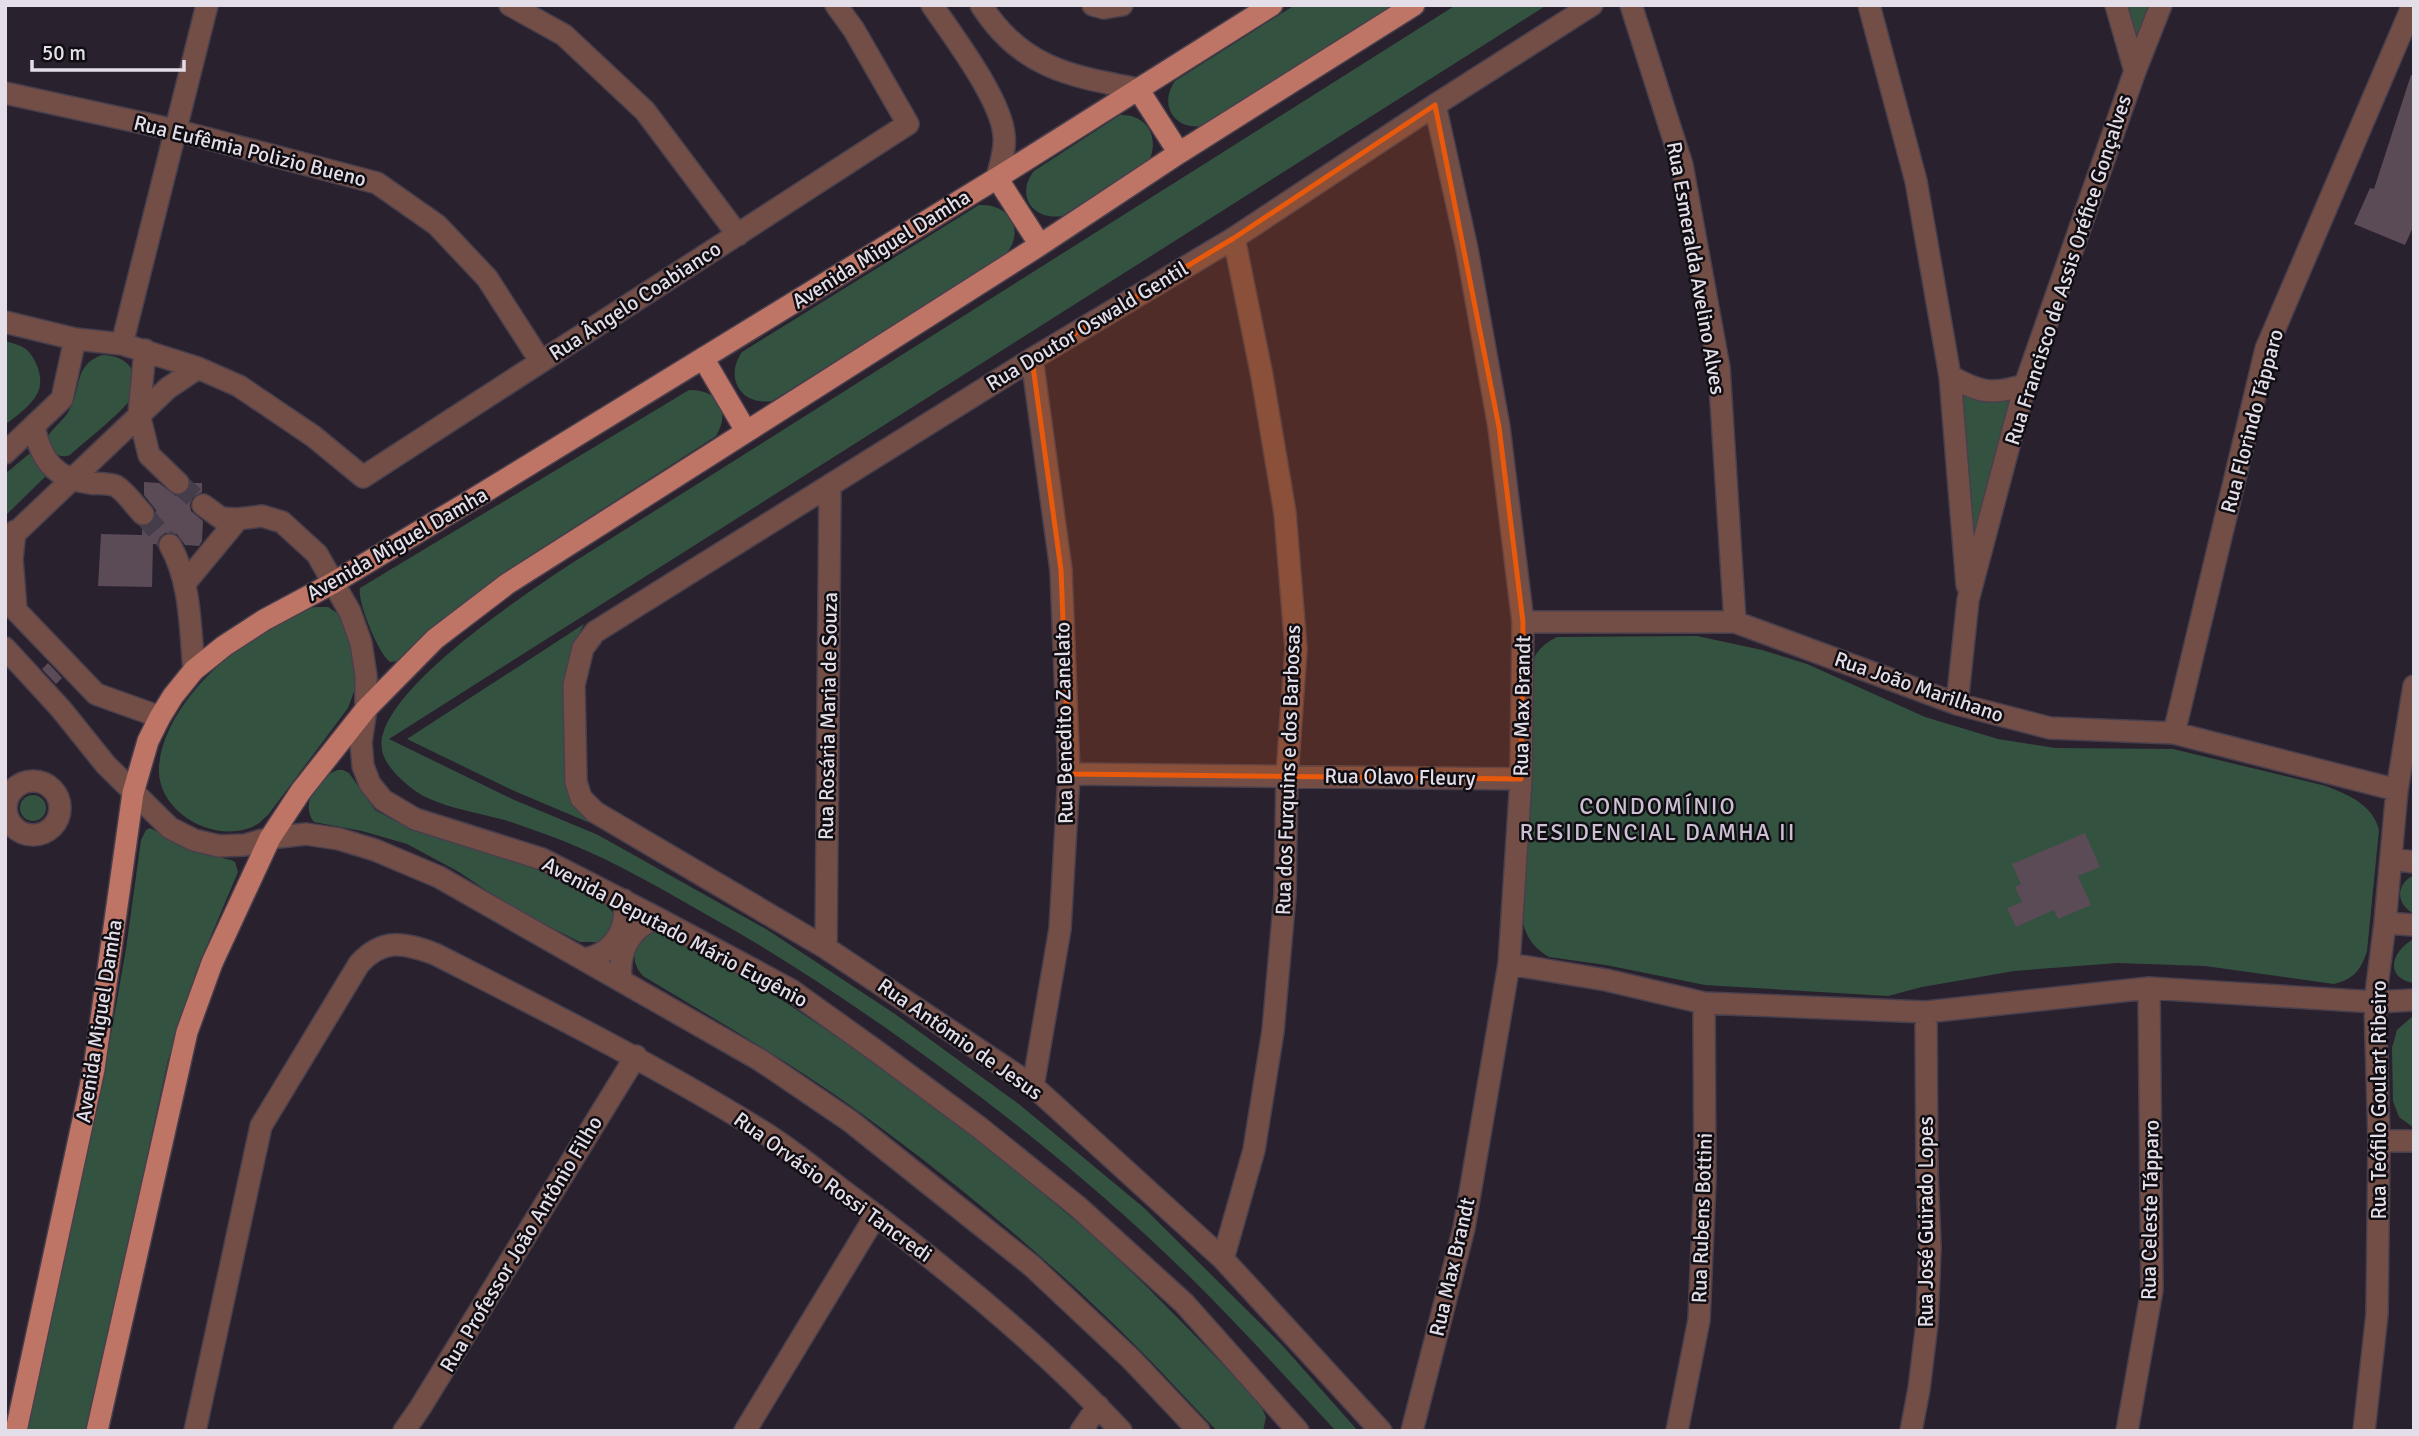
<svg xmlns="http://www.w3.org/2000/svg" width="2419" height="1436" font-family="Signika,sans-serif">
<style>
.green{fill:#335340}
.building{fill:#5b4b56}
.lines{fill:none;stroke-linecap:round;stroke-linejoin:round}
.minor-tunnel{stroke:#463d4b;stroke-width:21;stroke-dasharray:21 10;stroke-linecap:butt}
.minor-casing{stroke:#483f4d;stroke-width:24}
.major-casing{stroke:#483f4d;stroke-width:24}
.minor{stroke:#734e46;stroke-width:21}
.major{stroke:#bf7565;stroke-width:21}
.marked{fill:#e8590c;fill-opacity:0.2;stroke:#e8590c;stroke-width:5;stroke-linejoin:round}
.labels{text-anchor:middle;stroke-width:5;stroke-linejoin:round;paint-order:stroke}
.street-label{font-size:21px;fill:#e4dee8;stroke:#100d13}
.neighbourhood-label{font-size:23px;letter-spacing:2px;fill:#ccc1d3;stroke:#100d13}
</style>
<rect width="100%" height="100%" fill="#2a212f"/>
<!-- green -->
<path class="green" d="M1295,5H1396L1203,126C1175,131 1158,105 1175,81Z
M1456,5H1547L389,739L512,799L598,835L766,929L895,1014L1020,1105L1143,1207L1282,1345L1358,1431H1336C1287,1379 1240,1326 1189,1276C1095,1184 991,1101 883,1026C828,988 774,952 716,920C667,892 618,863 566,842C548,835 529,828 511,822C482,813 446,809 420,794C406,785 385,767 382,750C372,695 527,593 569,565Z
M2123,5H2152L2135,48Z
M1120,115C1147,114 1160,137 1149,161L1062,216C1033,221 1015,195 1034,171Z
M979,205C1009,203 1026,230 1006,254L772,401C741,406 724,378 742,352Z
M5,341C12,343 20,345 26,349C37,359 45,381 37,394C30,407 16,416 5,425Z
M102,355C113,355 124,358 131,368C136,375 137,386 134,394C127,409 84,442 70,455C55,460 52,449 47,438C53,427 63,421 69,411C82,389 73,365 102,355Z
M689,390C718,389 731,412 716,436L503,573L452,614L399,661L390,662C378,653 357,601 360,588Z
M1959,391C1975,398 1993,403 2012,399L1973,550Z
M29,454L34,455L48,474L5,516V474Z
M315,607H328L337,613L346,623L352,637L357,683L348,708L268,815C264,818 260,823 256,825C217,846 156,813 159,767C163,699 254,624 315,607Z
M584,624C560,669 565,718 564,767L565,781L590,823L512,790L407,739Z
M1697,636L1762,650L1807,664L1925,717L1998,739L2055,748L2173,749L2326,786C2349,795 2373,805 2379,830L2367,951C2361,970 2354,979 2334,984L2205,966L2117,963L2014,971L1922,987L1888,996L1705,985L1606,965L1549,957C1535,949 1527,939 1523,923L1530,673C1533,654 1541,645 1557,637Z
M338,770H343L349,773L375,810L412,830L537,869L567,882L602,900L614,914V924L605,938L598,942H580L514,909L459,872L407,844L362,831L314,822C299,804 319,776 338,770Z
M20 808a13 13 0 1 1 26 0a13 13 0 1 1-26 0Z
M150,828L195,852L231,860L235,862L238,872L197,969L168,1060L87,1431H26L107,1057L126,949L141,840L146,830Z
M2414,875V914C2396,904 2395,885 2414,875Z
M655,932L664,933C705,956 748,978 788,1004C886,1069 981,1140 1071,1217C1138,1274 1198,1339 1259,1402L1266,1417L1263,1431H1217C1190,1403 1164,1374 1137,1347C1051,1261 956,1182 858,1111C790,1062 716,1020 643,976C628,960 633,937 655,932Z
M2414,939V983C2383,978 2392,950 2414,939Z
M2414,1015V1128L2399,1117L2393,1101L2392,1048L2397,1030Z"/>
<!-- building -->
<path class="building" d="M2411,75H2414V225L2405,245L2354,224L2370,188L2374,189Z
M144,482L159,483L176,496L187,493L191,483H202V492L193,497L190,504L191,511L203,521L202,541L199,546L185,545L177,534L165,533L160,537L157,544H153L152,587L98,586L101,534L142,535V527L151,524L155,518L156,510L144,495Z
M48,663L62,678L56,684L42,669Z
M2085,833L2100,867L2078,876L2091,905L2058,919L2054,910L2016,927L2007,908L2022,902L2015,887L2021,884L2012,864Z"/>
<g class="lines">
<!-- minor-tunnel -->
<path class="minor-tunnel" d="M178,483L203,505
M143,514L170,545"/>
<defs>
<path id="minor" d="M510,5L564,35L645,111L738,235
M932,5C953,36 1001,99 1004,135C1006,149 1000,165 997,178
M981,5C1021,68 1070,76 1138,89
M1093,5L1104,8L1122,5
M1631,5L1682,165L1719,368L1735,622
M1869,5L1916,181L1950,376L1967,585
M2116,5L2135,71
M5,93L175,130L377,183L437,225L487,278L541,362
M5,322L75,339L122,344L198,368L239,386L313,436L363,477L908,124L854,30L836,5
M122,344L207,5
M145,350L139,414L149,455L178,483
M1032,359L1061,570L1069,774L1060,929L1033,1086
M1950,376C1980,393 1992,395 2025,385
M34,427C41,460 55,479 90,483C97,484 110,483 116,486C126,492 135,506 143,514
M5,453L62,399L75,339
M203,505L221,518L238,519L262,516L282,522L317,554L350,612L361,643L366,676V709L361,742L363,766L370,784L383,800L415,819L542,859L657,918L791,990L879,1053L980,1128L1077,1206L1184,1303L1298,1431
M15,531L12,559L16,610
M5,543L168,388L198,368
M170,545C191,582 190,628 194,670
M185,583L238,519
M5,599L96,694L160,717
M1523,622H1735L1957,704L2050,728L2174,733L2397,790
M5,648L61,709L106,765L170,828L194,840L219,846L245,845L270,838L306,834L339,839L375,850L439,877L760,1060L850,1121L1032,1266L1131,1359L1199,1431
M1957,704L1968,600L2025,385L2135,71L2161,5
M2174,733L2266,349L2413,5
M1069,774L1521,779
M6 808a27 27 0 1 1 54 0a27 27 0 1 1-54 0Z
M2391,859L2414,862
M2385,923L2414,925
M826,948L830,485
M586,959C615,952 628,929 624,900
M1509,964L1606,980L1704,1003L1926,1012L2149,988L2375,1002L2414,1000
M621,979C618,951 630,928 657,918
M2379,1141H2414
M1223,1259L1254,1150L1273,1031L1285,895L1287,776L1296,649L1285,513L1262,376L1234,238
M195,1431L261,1126L359,964C383,937 405,943 435,954C545,1010 655,1065 760,1130C793,1150 823,1176 854,1199C948,1269 1041,1345 1121,1431
M404,1431L420,1408L636,1056
M745,1431L876,1215
M1081,1431L1098,1406
M1381,1431L1223,1259L1033,1086L826,948L595,812L581,798L576,782L574,685L583,648L595,632L1032,359L1234,238L1435,105L1592,5
M1412,1431L1464,1228L1509,964L1521,779L1523,622L1499,427L1467,249L1435,105
M1677,1431L1699,1320L1705,1179L1704,1003
M1911,1431L1919,1389L1927,1323L1930,1247L1927,1175L1926,1012
M2127,1431L2152,1290L2149,988
M2364,1431L2377,1314L2379,1141L2375,1002L2385,923L2397,790L2414,686"/>
<path id="major" d="M1138,89L1179,153
M997,178L1040,245
M703,358L746,431
M16,1431L94,1069L133,793L148,741L160,717L173,696L194,670L224,646L264,620L333,583L470,501L997,178L1272,5
M97,1431L187,1032L212,963L270,838L301,791L366,709L435,639L507,584L1040,245L1179,153L1414,5"/>
</defs>
<!-- minor casing -->
<use href="#minor" class="minor-casing"/>
<!-- major casing -->
<use href="#major" class="major-casing"/>
<!-- minor -->
<use href="#minor" class="minor"/>
<!-- major -->
<use href="#major" class="major"/>
</g>
<!-- marked area -->
<path class="marked" d="M1435,105L1499,427L1523,622L1521,779L1069,774L1061,570L1032,359L1234,238Z"/>
<g class="labels">
<!-- street labels -->
<g class="street-label">
<text transform="translate(250 151) rotate(14)" y="7">Rua Eufêmia Polizio Bueno</text>
<text transform="translate(881 249) rotate(-32)" y="7">Avenida Miguel Damha</text>
<text transform="translate(1696 268) rotate(80)" y="7">Rua Esmeralda Avelino Alves</text>
<text transform="translate(2068 270) rotate(-72)" y="7">Rua Francisco de Assis Oréfice Gonçalves</text>
<text transform="translate(635 301) rotate(-33)" y="7">Rua Ângelo Coabianco</text>
<text transform="translate(1087 326) rotate(-31)" y="7">Rua Doutor Oswald Gentil</text>
<text transform="translate(2252 421) rotate(-75)" y="7">Rua Florindo Tápparo</text>
<text transform="translate(397 544) rotate(-30)" y="7">Avenida Miguel Damha</text>
<text transform="translate(1919 687) rotate(19)" y="7">Rua João Marilhano</text>
<text transform="translate(1522 706) rotate(-89)" y="7">Rua Max Brandt</text>
<text transform="translate(828 716) rotate(-89)" y="7">Rua Rosária Maria de Souza</text>
<text transform="translate(1064 723) rotate(-91)" y="7">Rua Benedito Zanelato</text>
<text transform="translate(1288 770) rotate(-88)" y="7">Rua dos Furquins e dos Barbosas</text>
<text transform="translate(1400 777) rotate(1)" y="7">Rua Olavo Fleury</text>
<text transform="translate(675 932) rotate(28)" y="7">Avenida Deputado Mário Eugênio</text>
<text transform="translate(99 1021) rotate(-81)" y="7">Avenida Miguel Damha</text>
<text transform="translate(960 1039) rotate(35)" y="7">Rua Antômio de Jesus</text>
<text transform="translate(2379 1100) rotate(-90)" y="7">Rua Teófilo Goulart Ribeiro</text>
<text transform="translate(833 1187) rotate(36)" y="7">Rua Orvásio Rossi Tancredi</text>
<text transform="translate(2150 1210) rotate(-89)" y="7">Rua Celeste Tápparo</text>
<text transform="translate(1702 1218) rotate(-88)" y="7">Rua Rubens Bottini</text>
<text transform="translate(1926 1222) rotate(-90)" y="7">Rua José Guirado Lopes</text>
<text transform="translate(521 1244) rotate(-59)" y="7">Rua Professor João Antônio Filho</text>
<text transform="translate(1452 1267) rotate(-77)" y="7">Rua Max Brandt</text>
</g>
<!-- neighbourhood labels -->
<g class="neighbourhood-label">
<text x="1658" y="814">CONDOMÍNIO<tspan x="1658" dy="26">RESIDENCIAL DAMHA II</tspan></text>
</g>
</g>
<!-- border -->
<rect width="2419" height="1436" fill="none" stroke="#e4dee8" stroke-width="14"/>
<!-- scale -->
<path d="M32 60v10h152v-10" fill="none" stroke="#e4dee8" stroke-width="3.5"/>
<text x="42" y="60" font-size="21" fill="#e4dee8" stroke="#100d13" stroke-width="5" paint-order="stroke">50 m</text>
</svg>
